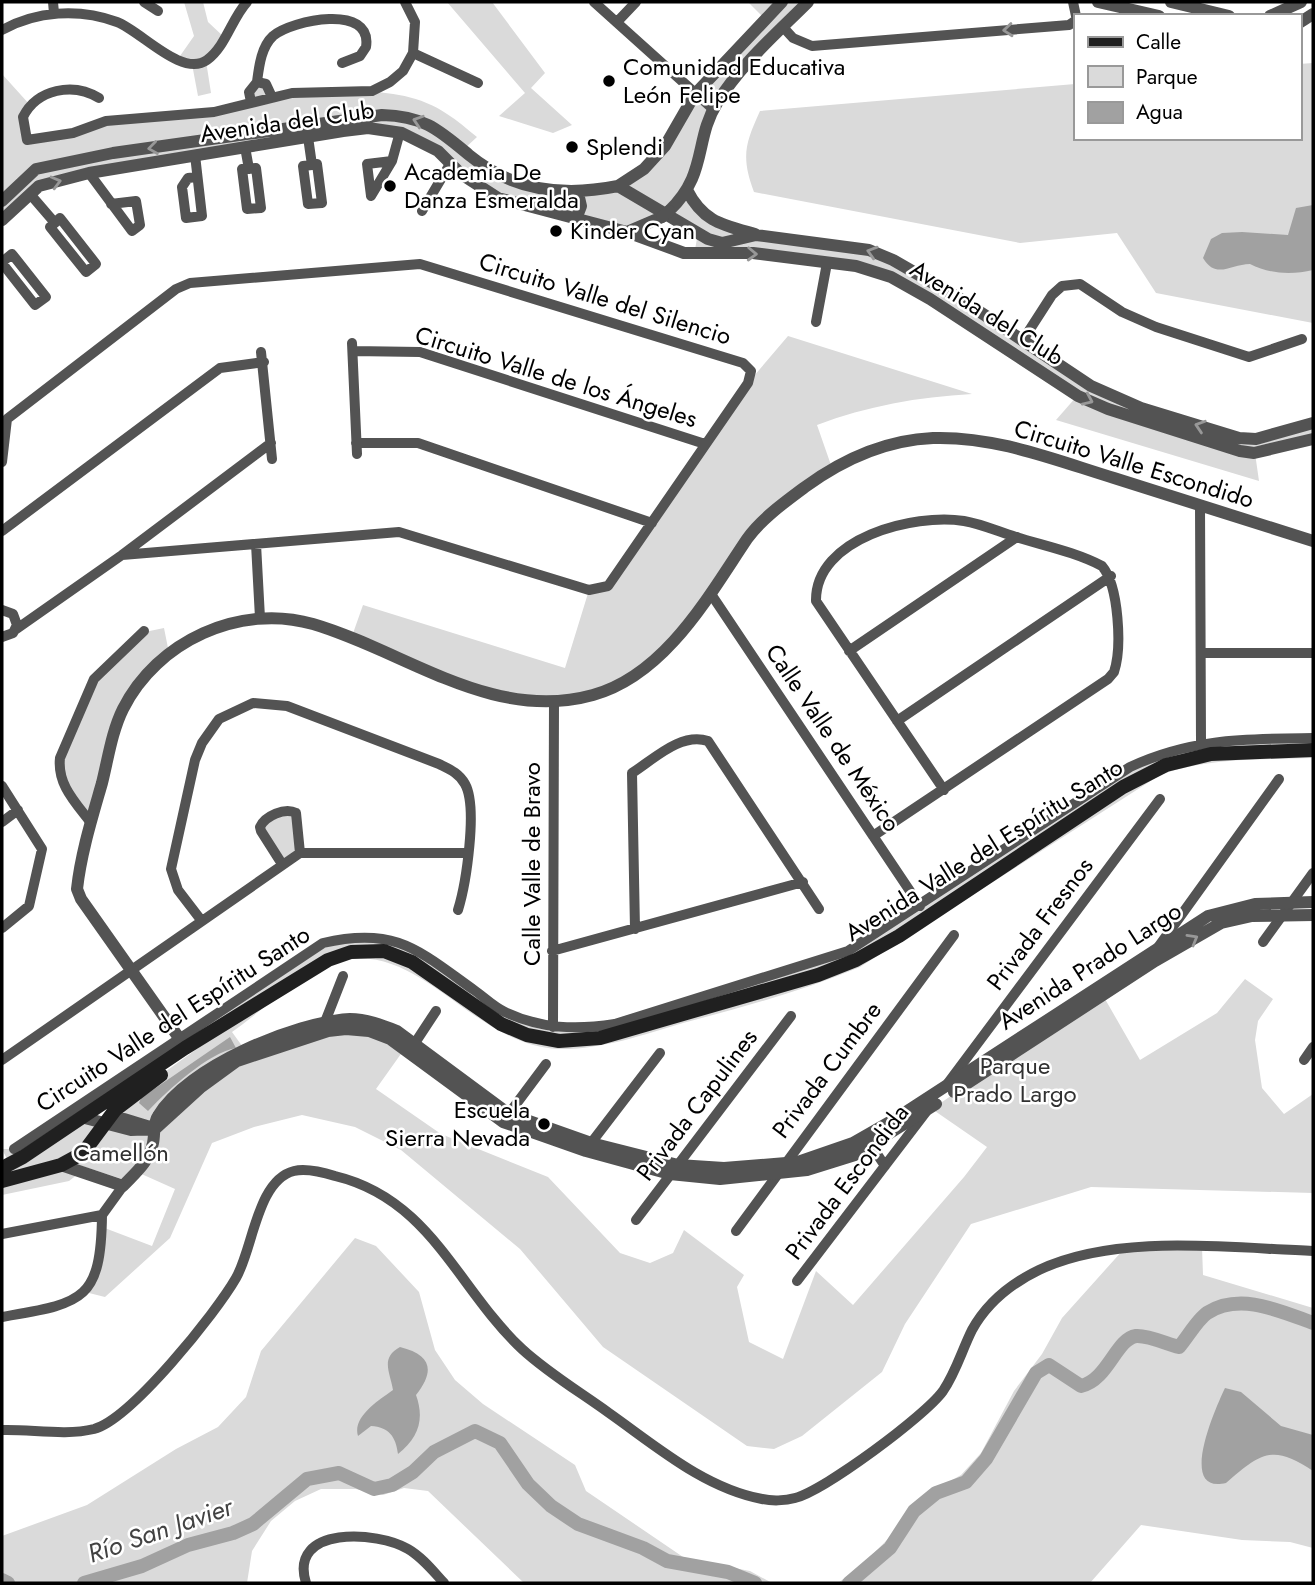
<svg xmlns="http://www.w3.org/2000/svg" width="1315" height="1585" font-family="Jost,sans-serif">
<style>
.green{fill:#dadada;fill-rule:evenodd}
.water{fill:#a1a1a1}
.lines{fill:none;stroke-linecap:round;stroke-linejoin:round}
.river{stroke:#a1a1a1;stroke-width:14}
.minor{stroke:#535353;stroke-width:10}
.tertiary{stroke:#535353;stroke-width:12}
.secondary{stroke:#202020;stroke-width:14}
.tertiary-bridge{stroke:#535353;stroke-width:12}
.oneway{stroke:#989898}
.poi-dot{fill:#000;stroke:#fff;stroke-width:2.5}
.labels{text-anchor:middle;stroke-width:5;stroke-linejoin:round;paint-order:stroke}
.poi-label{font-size:24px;fill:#000;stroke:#fff;text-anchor:start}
.street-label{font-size:24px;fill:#000;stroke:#fff}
.park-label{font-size:24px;fill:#313131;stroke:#fff}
.water-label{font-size:26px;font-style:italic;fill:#424242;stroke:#fff}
</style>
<rect width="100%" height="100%" fill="#fff"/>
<!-- green -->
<path class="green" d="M184,2H203L208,22L224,37L206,61L211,93L198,96L192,64L180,56L194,36Z
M447,2H492L545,73L531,88L572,125L553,133L499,116L525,93Z
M748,2H808L717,103L688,193L718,223L869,250L1091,386L1239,438L1313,423V439L1255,453L1259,481L1056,420L1077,396L930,299L856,266L694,255L698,233L668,215L637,229L498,198L438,151L385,129L39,186L2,220V74L30,105L26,110L27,139L106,121L184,117L251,102L257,82L272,97C328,94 397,80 447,114C457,120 467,129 477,137L464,149L501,176L580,196L626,189L644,169L696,94L765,19Z
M1313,63V323L1156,293L1117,233L1020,243L754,192C741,157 745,144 760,111L1075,84V138H1299V64Z
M788,336L972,394C918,397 867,406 817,425L832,468L751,533L657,657L593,695L495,698L351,639L363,605L565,668L589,590L608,586L748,383Z
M164,628L169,653L123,709L91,823L62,784L60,758L87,689L140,633Z
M1313,738V758C1262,760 1209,757 1160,775L860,967C803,991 743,1007 683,1023C642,1035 601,1050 558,1049C472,1046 416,934 333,963C304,972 259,1013 232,1032L245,1050L226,1069L328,1031H369L403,1051L376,1089L441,1134L548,1177L620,1253L650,1263L673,1253L684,1230L744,1275L737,1287L749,1342L783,1359L816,1271L853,1305L964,1177L987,1147L932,1109L1101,992L1140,1060L1217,1013L1245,979L1273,999L1258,1021L1255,1040L1262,1088L1284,1114L1313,1094V1193L1091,1187L971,1224L905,1324L882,1372L802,1436L774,1449L747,1446L603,1347L520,1249L401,1150L355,1127L302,1115L254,1127L212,1143L170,1238L105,1297L85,1292L96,1276L102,1227L152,1246L175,1189L137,1172L128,1181L70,1162L82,1171L69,1181L2,1195V1161L7,1159L2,1149H14L305,952L350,936L404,943L503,1011L580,1029L848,951L1130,767L1201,742ZM208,1041L127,1099L104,1123L82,1116Z
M299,808L300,853L282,863L256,826Z
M355,1238L376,1246L419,1292L435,1350L455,1380L483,1404L575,1465L586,1491L686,1559L750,1571L772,1583H524L428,1491L404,1488L383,1495L356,1489H321L295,1501L271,1521L252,1551L247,1583H2V1536L87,1505L176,1449L218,1427L246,1397L261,1351Z
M1202,1247L1203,1275L1313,1308V1548L1290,1542L1242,1540L1141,1525L1090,1583H838L862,1565L887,1540L918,1499L961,1475L981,1453L1014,1391L1042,1354L1062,1318L1123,1250Z"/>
<!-- water -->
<path class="water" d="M1313,205V270C1292,275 1269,274 1250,264C1231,264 1216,280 1203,258L1211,239L1222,233L1242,232L1288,235L1296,208Z
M230,1037L236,1048C208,1053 168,1090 148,1111L139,1103L141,1098Z
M400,1347C432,1355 435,1371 416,1395C425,1420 418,1438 398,1454C396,1437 389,1427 371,1426L358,1436C352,1417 379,1400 393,1390C390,1372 380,1358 400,1347Z
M1225,1388L1241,1392L1281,1426L1313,1435V1471C1272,1443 1260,1454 1226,1483C1176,1495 1217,1405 1225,1388Z"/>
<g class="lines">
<!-- river -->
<path class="river" d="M2,1580L8,1583
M84,1583L142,1566L188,1545L233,1533L253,1524L307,1479L339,1473L374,1489L392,1485L413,1472L434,1452L475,1431L500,1443L528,1484L551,1506L578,1524L643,1548L667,1561L728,1572L755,1583
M849,1583L890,1548L914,1511L936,1493L966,1482L986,1459L1036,1373L1049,1365L1081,1386C1108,1380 1116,1339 1136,1336C1148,1335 1167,1344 1179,1347C1187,1338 1197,1320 1207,1313C1240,1292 1280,1311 1313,1323"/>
<!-- minor -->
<path class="minor" d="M53,2L54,13
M144,2L158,11
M594,2L713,109
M1073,2L1076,16
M617,22L636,2
M783,27L793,38L812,46L1069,25L1075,21
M2,30C36,11 79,8 117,22C141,31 182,78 207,60C226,46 232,18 247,2
M413,53L478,83
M257,82C259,67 261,47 273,36C292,20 373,3 366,47L360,56L342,63
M99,98C73,82 37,89 23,117L27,140L73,133L106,121L214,112L292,93L372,91L390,82L403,71L413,53L415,22L405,2
M251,102L249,92L257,82L266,84L272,97
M308,137L312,165L317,164L322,203L308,204L303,166L312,165
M245,147L249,169
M195,155L202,216L186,218L182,187L188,178L197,177
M256,168L261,208L247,209L242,169Z
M89,173L132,231L140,225L136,201L111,204
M30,194L55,223
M371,196L392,161L400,132
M371,196L367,164L392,161
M422,211L450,164
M60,218L96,264L86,272L50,227Z
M2,262L12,254L46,297L35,305L2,263
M816,322L827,263
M1023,340L1052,295L1062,286L1080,284L1122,312L1156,327L1249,357L1302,339
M352,343L357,454
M353,351L420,352L705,444
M261,352L272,459
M356,443H418L652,523
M2,462L7,419L176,289L190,283L420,264L743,363L751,371L748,383L608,586L589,590L399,532L122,555
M1200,505L1201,742
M2,531L220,368L264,362
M256,544L260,618
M711,594L920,906
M2,610L13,614L17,625L13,633L2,637
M15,630L122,555L271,443
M849,651L1017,537
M1201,653H1313
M897,721L1111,576
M2,786L42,849L29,906L2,928
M2,822L18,810
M91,823C76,803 57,785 60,758L94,679L144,631
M873,836L1108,679L1114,672C1122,648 1119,586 1102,566C1075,552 1045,546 1016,537C999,532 982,524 964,521C914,513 815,538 816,601L944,790
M282,864L261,831L260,827C265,816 285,807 296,813L300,853
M201,920L178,890L171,869L195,760L202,743L219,719L253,703L287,706L439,764C449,769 459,773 465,784C478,807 466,884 458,910
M635,929L632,773C654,759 681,732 708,741L819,909
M1263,942L1313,873
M1159,946L1279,779
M552,951L803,882
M325,1022L343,976
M553,1027L554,701
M411,1049L436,1011
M2,1060L300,853H468
M1304,1060L1313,1047
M948,1083L1160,799
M505,1119L546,1064
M588,1147L660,1053
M14,1149L323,943C395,926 418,950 474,990C484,997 494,1007 505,1012C541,1029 576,1030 615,1024L848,951L1130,767C1192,738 1247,739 1313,738
M866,1149L877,1154L885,1166
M102,1215L123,1186
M636,1220L791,1016
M736,1231L954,935
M2,1234L102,1215
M797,1281L926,1112
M2,1317C81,1303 101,1303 102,1215
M2,1430C31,1429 65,1436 94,1429C131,1419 216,1313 236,1278C253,1249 257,1180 294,1171C307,1168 322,1172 335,1176C431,1199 457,1288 522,1349C548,1373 580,1392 609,1413C656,1446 704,1488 762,1499C771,1501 785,1501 795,1498C825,1490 925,1416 943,1391C956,1372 962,1350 972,1330C987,1303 1012,1283 1039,1270C1117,1233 1229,1248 1313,1251
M306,1583C288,1525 378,1531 408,1549C422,1557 433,1571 444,1583"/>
<!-- tertiary -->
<path class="tertiary" d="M1098,2L1159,16
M1171,2L1229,16
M1270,16L1301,2
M1299,23L1313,14
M618,186L708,239L722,243L756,235L869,250L893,260L959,298L1091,386L1141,408L1239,438L1256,439L1313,423
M618,186L644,169L665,146L695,94L782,2
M687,190C703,222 723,225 755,234
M2,201L36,169L113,153L382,115C424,116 439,130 469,155C513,191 563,197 618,186L624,188
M669,211C708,174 694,140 717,103C740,65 777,33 808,2
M576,219L581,206L578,193
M2,220L39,186L89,173L343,131L368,128L402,133L438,151L461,174L498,198L627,232L684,253H753L856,266L891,277L930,299L1078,396L1108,409L1240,451L1254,453L1313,439
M627,232L662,217
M184,1045L81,899L77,889C81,853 92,818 102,783C108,759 112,731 123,709C157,641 240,603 313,624C405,651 492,723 593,695C665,675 708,597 747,539C761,519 785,502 805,487C842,460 886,440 933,438C996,436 1055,460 1114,478C1180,499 1247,520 1313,541
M954,1092L1155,961L1221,923L1252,916L1313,915
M81,1117L131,1130L155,1129L200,1088L237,1061L328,1031L346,1029L369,1031L390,1039L503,1122L586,1151L670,1174L720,1179L807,1170L855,1155L936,1104
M107,1122L124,1119L150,1127
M61,1165L123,1186C136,1172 149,1162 153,1143C155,1134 153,1123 158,1116C187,1067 295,1022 350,1019C366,1019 382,1025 397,1031L509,1114L591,1143L678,1165L724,1168L798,1162L853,1143L895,1119L1208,916L1255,904L1313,902"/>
<!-- secondary -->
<path class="secondary" d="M2,1168L23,1157L185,1048L328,960L351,952L384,951L412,962L501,1024L527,1035L559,1041L600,1038L818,975L856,960L899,936L1123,787L1166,765L1211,754L1313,750
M2,1181L61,1165L83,1153L115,1110L161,1075"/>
<!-- tertiary-bridge -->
<path class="tertiary-bridge" d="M662,217L669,211"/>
</g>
<!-- one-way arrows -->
<defs><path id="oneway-chevron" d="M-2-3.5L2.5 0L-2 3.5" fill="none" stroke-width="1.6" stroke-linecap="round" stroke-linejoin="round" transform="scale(1.75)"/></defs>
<g class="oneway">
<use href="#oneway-chevron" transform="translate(1008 30) rotate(175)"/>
<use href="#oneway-chevron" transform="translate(418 121) rotate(-162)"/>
<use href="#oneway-chevron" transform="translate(153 148) rotate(172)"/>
<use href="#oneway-chevron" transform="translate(56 182) rotate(-15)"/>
<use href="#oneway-chevron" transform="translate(872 252) rotate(-163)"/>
<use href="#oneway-chevron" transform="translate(752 254) rotate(2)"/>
<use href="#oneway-chevron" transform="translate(1088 400) rotate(24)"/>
<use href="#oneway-chevron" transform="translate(1200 426) rotate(-162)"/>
<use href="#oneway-chevron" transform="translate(1193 939) rotate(-30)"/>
</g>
<!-- markers -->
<g class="poi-dot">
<circle cx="609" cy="81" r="7"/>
<circle cx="572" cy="147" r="7"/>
<circle cx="390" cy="186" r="7"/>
<circle cx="556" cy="231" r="7"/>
<circle cx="544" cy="1124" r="7"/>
</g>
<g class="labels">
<!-- poi labels -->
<g class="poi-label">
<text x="623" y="75">Comunidad Educativa<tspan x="623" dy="28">León Felipe</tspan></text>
<text x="586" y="155">Splendi</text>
<text x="404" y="180">Academia De<tspan x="404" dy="28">Danza Esmeralda</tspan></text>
<text x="570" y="239">Kinder Cyan</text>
<text x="530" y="1118" text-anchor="end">Escuela<tspan x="530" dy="28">Sierra Nevada</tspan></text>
</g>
<!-- street labels -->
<g class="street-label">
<text transform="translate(287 122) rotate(-8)" y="8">Avenida del Club</text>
<text transform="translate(605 299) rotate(17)" y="8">Circuito Valle del Silencio</text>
<text transform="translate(987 313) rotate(32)" y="8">Avenida del Club</text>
<text transform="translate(556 377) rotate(17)" y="8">Circuito Valle de los Ángeles</text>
<text transform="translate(1134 464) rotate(17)" y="8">Circuito Valle Escondido</text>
<text transform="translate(833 738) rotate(56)" y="8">Calle Valle de México</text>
<text transform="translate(984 850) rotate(-32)" y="8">Avenida Valle del Espíritu Santo</text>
<text transform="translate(532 864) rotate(-90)" y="8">Calle Valle de Bravo</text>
<text transform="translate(1040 924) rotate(-53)" y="8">Privada Fresnos</text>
<text transform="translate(1090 966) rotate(-33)" y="8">Avenida Prado Largo</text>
<text transform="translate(173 1019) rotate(-33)" y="8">Circuito Valle del Espíritu Santo</text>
<text transform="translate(827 1070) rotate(-53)" y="8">Privada Cumbre</text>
<text transform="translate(697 1105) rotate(-53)" y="8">Privada Capulines</text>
<text transform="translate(847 1182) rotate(-53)" y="8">Privada Escondida</text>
</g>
<!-- park labels -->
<g class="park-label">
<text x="1015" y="1074">Parque<tspan x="1015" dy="28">Prado Largo</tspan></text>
<text x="121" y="1161">Camellón</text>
</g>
<!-- water labels -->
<g class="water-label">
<text transform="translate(160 1530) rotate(-19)" y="9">Río San Javier</text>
</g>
</g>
<!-- border -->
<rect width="1315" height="1585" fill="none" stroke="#000000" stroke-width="7"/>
<!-- legend -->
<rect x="1074" y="14" width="228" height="126" fill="#ffffff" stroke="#999999" stroke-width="2"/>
<rect x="1088" y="37" width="35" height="10" fill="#202020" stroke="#999999" stroke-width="2"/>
<text x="1136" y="49" font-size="21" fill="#000000">Calle</text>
<rect x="1088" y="66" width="35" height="21" fill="#dadada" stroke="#999999" stroke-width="2"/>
<text x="1136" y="84" font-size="21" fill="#000000">Parque</text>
<rect x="1088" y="102" width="35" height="21" fill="#a1a1a1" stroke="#999999" stroke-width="2"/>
<text x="1136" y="119" font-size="21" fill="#000000">Agua</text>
</svg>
